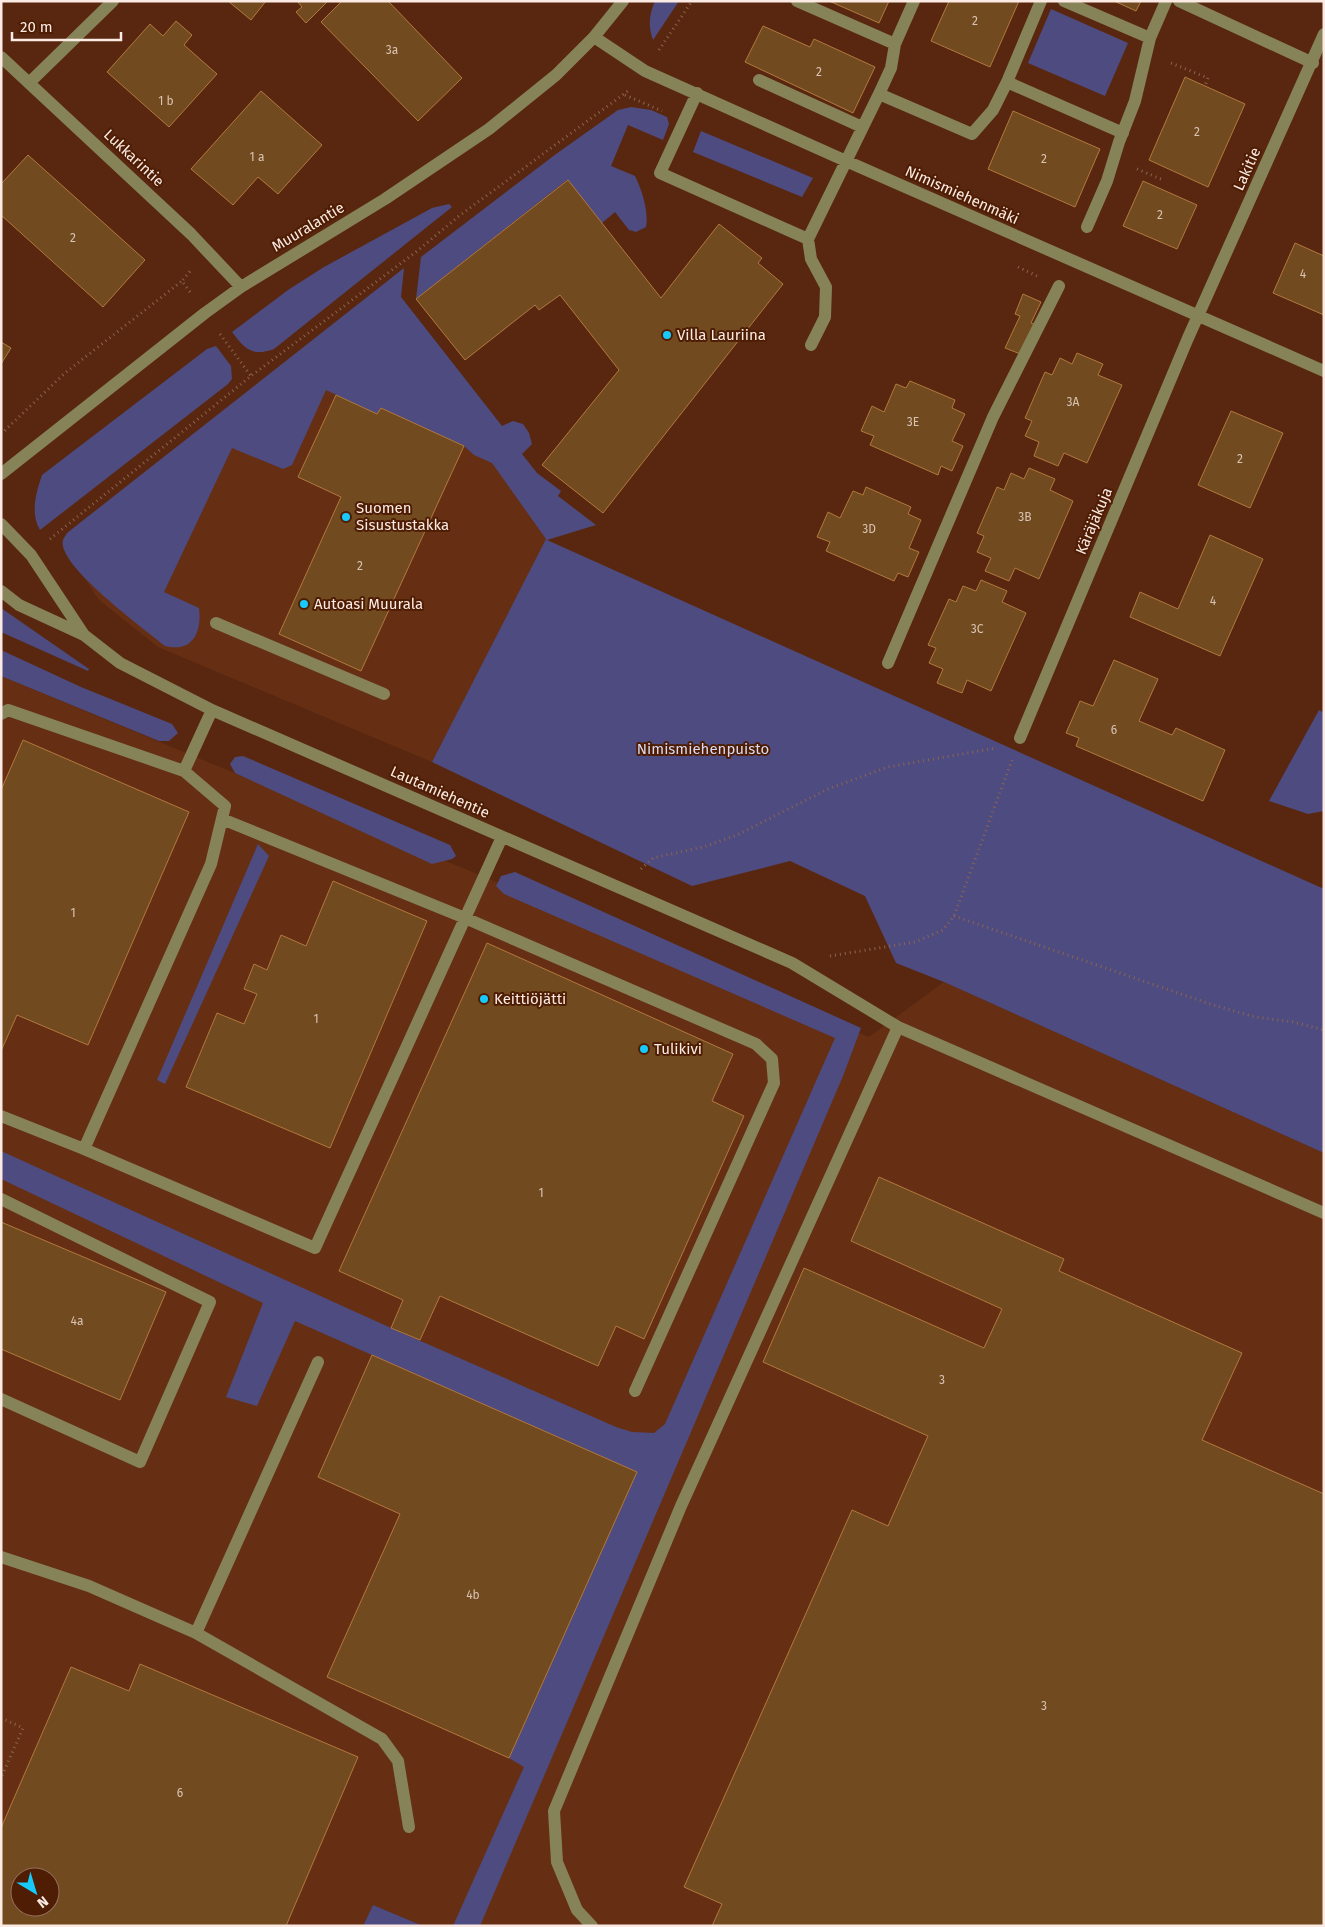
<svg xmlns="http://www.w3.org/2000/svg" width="1325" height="1927" font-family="'Fira Sans',sans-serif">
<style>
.built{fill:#662f13;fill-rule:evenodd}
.green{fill:#4e4b80}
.building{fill:#724a1f;stroke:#b2793f;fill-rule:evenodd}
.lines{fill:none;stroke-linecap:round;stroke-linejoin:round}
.path{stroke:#8b6451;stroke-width:3;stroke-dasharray:1 4;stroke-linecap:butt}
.minor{stroke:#868359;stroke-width:12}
.poi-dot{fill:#18cafc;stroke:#4e1d03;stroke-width:2}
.labels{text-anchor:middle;stroke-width:4;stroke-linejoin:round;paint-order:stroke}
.number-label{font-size:12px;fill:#d9c3b3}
.street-label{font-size:15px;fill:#fbebe4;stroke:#4e1d03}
.poi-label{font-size:15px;fill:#fbebe4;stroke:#4e1d03;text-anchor:start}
.park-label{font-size:15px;fill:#d9daf2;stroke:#4e1d03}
</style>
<rect width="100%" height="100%" fill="#59270f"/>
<!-- built -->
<path class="built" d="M381,305L551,530L432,762L158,647L98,599L65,546Z
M1,676L869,1037L944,982L1324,1153V1926H423L373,1905L363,1926H1ZM20,1877H50V1907H20Z"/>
<!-- green -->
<path class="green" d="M655,1H679L653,40C648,26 649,15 655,1Z
M1051,9L1128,43L1105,96L1028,63Z
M631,107L651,110L667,117L669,124L663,140L628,125L611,166L635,176C642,190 649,212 646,227L636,232L629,230L615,212L602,223L567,180L416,299L421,257L556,154L618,110Z
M701,131L813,178L802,197L693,152Z
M449,204L452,207L274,349C252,357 245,349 232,332L288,290L324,267L432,208Z
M404,268L401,297L502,426L513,421L523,424L529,433L532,444L522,454L537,473L561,491L558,496L596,525L547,540L1324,889V1153L944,982L896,963L865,896L790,861L692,886L432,762L546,539L492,463L474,455L464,446L381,408L377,414L326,390L292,465L283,469L232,448L164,592L199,608C202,632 193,653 165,646C146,630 56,565 63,540C64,537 66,535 67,533Z
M216,346L231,366L232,379L228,384L40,530C30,513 36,493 42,475L207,349Z
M1,608L89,669L88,671L1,632Z
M1,650L81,687L172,724L178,733L169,741H159L1,676Z
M1319,710L1324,713V811L1308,814L1269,801Z
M243,756L450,845L456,856L452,859L432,864L235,773L230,764L235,757Z
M258,844L269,856L165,1084L157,1080Z
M515,872L861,1028L843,1076L480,1926H453L524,1767L509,1758L637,1472L295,1321L257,1406L226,1397L263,1303L1,1179V1151L391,1328L616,1427L632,1432L654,1433L665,1424L835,1038L504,894L496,886L501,876Z
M373,1905L423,1926H363Z"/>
<!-- building -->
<path class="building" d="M228,1H266L251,20Z
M297,1H328L306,23L296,12L302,7Z
M342,1H388L462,78L418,121L321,22Z
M829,1H889L879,23Z
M949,1H1019L990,67L931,41Z
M1114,1H1141L1136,11Z
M176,21L192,35L184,45L217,74L169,127L107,72L150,24L163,36Z
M763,26L810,47L814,39L875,67L853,113L745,62Z
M1185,77L1245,104L1208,187L1149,160Z
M261,91L322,145L278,194L258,177L233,205L191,169Z
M1013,111L1100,149L1075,207L988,169Z
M28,155L145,260L103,307L1,215V184Z
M568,180L661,298L719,224L762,258L758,263L783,284L603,513L542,465L619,370L560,295L539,310L535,305L465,360L416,299Z
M1143,181L1197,205L1177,249L1123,226Z
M1295,243L1324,256V315L1273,293Z
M1023,294L1041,302L1031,323L1036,325L1023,355L1005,348L1020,316L1015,314Z
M1,342L11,348L1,364Z
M1077,353L1103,364L1098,375L1122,385L1087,463L1064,453L1058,466L1034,456L1039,442L1025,436L1032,421L1025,418L1045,372L1052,375L1060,358L1072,364Z
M910,381L955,400L952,408L965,414L952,441L963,446L952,471L941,466L938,475L870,445L874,436L861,431L872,406L884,412L896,384L906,388Z
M336,395L377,414L381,408L464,446L361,671L279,634L341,497L298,477Z
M1231,411L1283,433L1250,508L1198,485Z
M1029,468L1055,479L1050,490L1073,501L1039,579L1015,568L1009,581L985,571L991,558L977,552L984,536L977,533L997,487L1004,490L1011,473L1024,479Z
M866,487L911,507L908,514L921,520L909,548L919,552L908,577L898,573L894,581L826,551L830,542L817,537L828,512L840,518L853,491L863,495Z
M1210,535L1263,559L1220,656L1130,617L1140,592L1178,609Z
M981,580L1007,591L1002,602L1026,613L991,691L967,680L962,693L937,683L943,669L929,663L936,648L928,645L949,599L956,602L963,586L976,591Z
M1114,660L1158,679L1139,721L1172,735L1176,728L1225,750L1203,801L1076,746L1079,738L1066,733L1080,701L1093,706Z
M23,740L189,812L88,1045L17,1015L1,1051V790Z
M333,881L427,921L330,1148L186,1087L217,1013L244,1024L257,994L244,989L254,964L267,970L281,935L306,946Z
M487,943L733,1054L712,1101L744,1116L644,1339L616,1326L598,1366L440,1296L420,1340L391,1328L403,1300L339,1271Z
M879,1177L1064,1259L1059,1271L1242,1353L1202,1440L1324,1494V1926H712L722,1904L684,1887L852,1510L888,1526L928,1436L763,1362L804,1268L984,1348L1002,1309L851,1241Z
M1,1222L166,1292L120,1400L1,1349Z
M372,1355L637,1472L509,1758L327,1677L400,1514L318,1477Z
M140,1664L358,1757L286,1926H1V1828L71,1667L129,1691ZM20,1877H50V1907H20Z"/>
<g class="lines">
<!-- path -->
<path class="path" d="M659,50L692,1
M1171,63L1208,78L1205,86
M625,95L662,111
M1137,169L1163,180
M1018,267L1037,276
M190,292L182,281L191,270
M220,334L251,376
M1,434L65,373L182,281
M50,539L251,376L416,252L459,216L628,91
M641,869L653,858L703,847L737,835L828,789L888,767L996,748
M954,916L1210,1004L1255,1017L1293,1022L1324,1030
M830,956L915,942L943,930L954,916L1012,760
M1,1718L23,1728L1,1778"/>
<!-- minor -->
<path class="minor" d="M797,1L895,44
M1064,1L1150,38
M1179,1L1313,63
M594,37L645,71L846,161L1324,371
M1,57L191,234L241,287
M759,80L862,127
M30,82L113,1
M1007,82L1041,1
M697,93L660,173L808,239L879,94L972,134L993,110L1007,82L1123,133
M879,94L891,68L895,44L914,1
M1087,227L1107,181L1119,142L1135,101L1150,38L1166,1
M808,239L811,259L826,287L825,317L811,345
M1,474L205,313L241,287L385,199L489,129L556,75L594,37L623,1
M1,524L31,555L84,635
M1,591L19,605L84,635L120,663L212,710L792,963L898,1027L1324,1213
M216,623L384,694
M888,663L993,417L1059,286
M1,714L8,710L184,771L225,806L211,864L84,1149L1,1116
M1020,738L1188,338L1324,34
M184,771L212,710
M222,819L465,918L756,1044L772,1059L774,1083L635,1391
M84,1149L315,1248L502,837
M1,1199L210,1302L140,1462L1,1399
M1,1557L89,1586L196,1633L318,1362
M196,1633L382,1739L398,1761L409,1827
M592,1926L577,1910L557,1862L554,1811L681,1506L898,1027"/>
</g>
<!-- markers -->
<g class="poi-dot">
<circle cx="667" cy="335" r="5"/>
<circle cx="346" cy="517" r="5"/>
<circle cx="304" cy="604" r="5"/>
<circle cx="484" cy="999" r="5"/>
<circle cx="644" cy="1049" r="5"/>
</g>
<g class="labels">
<!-- number labels -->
<g class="number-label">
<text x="975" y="25">2</text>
<text x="392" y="54">3a</text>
<text x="819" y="76">2</text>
<text x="166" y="105">1 b</text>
<text x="1197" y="136">2</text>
<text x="257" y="161">1 a</text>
<text x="1044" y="163">2</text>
<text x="1160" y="219">2</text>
<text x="73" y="242">2</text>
<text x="1303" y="278">4</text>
<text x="1073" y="406">3A</text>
<text x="913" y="426">3E</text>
<text x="1240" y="463">2</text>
<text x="1025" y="521">3B</text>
<text x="869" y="533">3D</text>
<text x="360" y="570">2</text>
<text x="1213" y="605">4</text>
<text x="977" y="633">3C</text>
<text x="1114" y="734">6</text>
<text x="73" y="917">1</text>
<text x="316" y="1023">1</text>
<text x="541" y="1197">1</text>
<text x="77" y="1325">4a</text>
<text x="942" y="1384">3</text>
<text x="473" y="1599">4b</text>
<text x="1044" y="1710">3</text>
<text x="180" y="1797">6</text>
</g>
<!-- street labels -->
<g class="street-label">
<text transform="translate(134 158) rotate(43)" y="5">Lukkarintie</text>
<text transform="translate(1247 169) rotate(-66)" y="5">Lakitie</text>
<text transform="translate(962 195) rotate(24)" y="5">Nimismiehenmäki</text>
<text transform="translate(308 227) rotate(-31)" y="5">Muuralantie</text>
<text transform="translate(1094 521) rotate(-67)" y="5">Käräjäkuja</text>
<text transform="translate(440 792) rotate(24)" y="5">Lautamiehentie</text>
</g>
<!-- poi labels -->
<g class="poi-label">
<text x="677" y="340">Villa Lauriina</text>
<text x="356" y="513">Suomen<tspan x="356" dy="17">Sisustustakka</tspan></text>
<text x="314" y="609">Autoasi Muurala</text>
<text x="494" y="1004">Keittiöjätti</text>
<text x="654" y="1054">Tulikivi</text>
</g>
<!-- park labels -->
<g class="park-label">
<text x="703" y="754">Nimismiehenpuisto</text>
</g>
</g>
<!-- border -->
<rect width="1325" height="1927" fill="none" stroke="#fbebe4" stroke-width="5"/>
<!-- north arrow -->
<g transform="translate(35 1892) rotate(142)"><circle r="24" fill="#4e1d03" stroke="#936f5d"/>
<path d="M0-4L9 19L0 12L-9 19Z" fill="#18cafc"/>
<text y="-8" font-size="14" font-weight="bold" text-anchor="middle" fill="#fbebe4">N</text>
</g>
<!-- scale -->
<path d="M12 32v8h109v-8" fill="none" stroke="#fbebe4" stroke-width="2.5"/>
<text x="20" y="32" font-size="15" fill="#fbebe4" stroke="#4e1d03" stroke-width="4" paint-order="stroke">20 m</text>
</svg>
